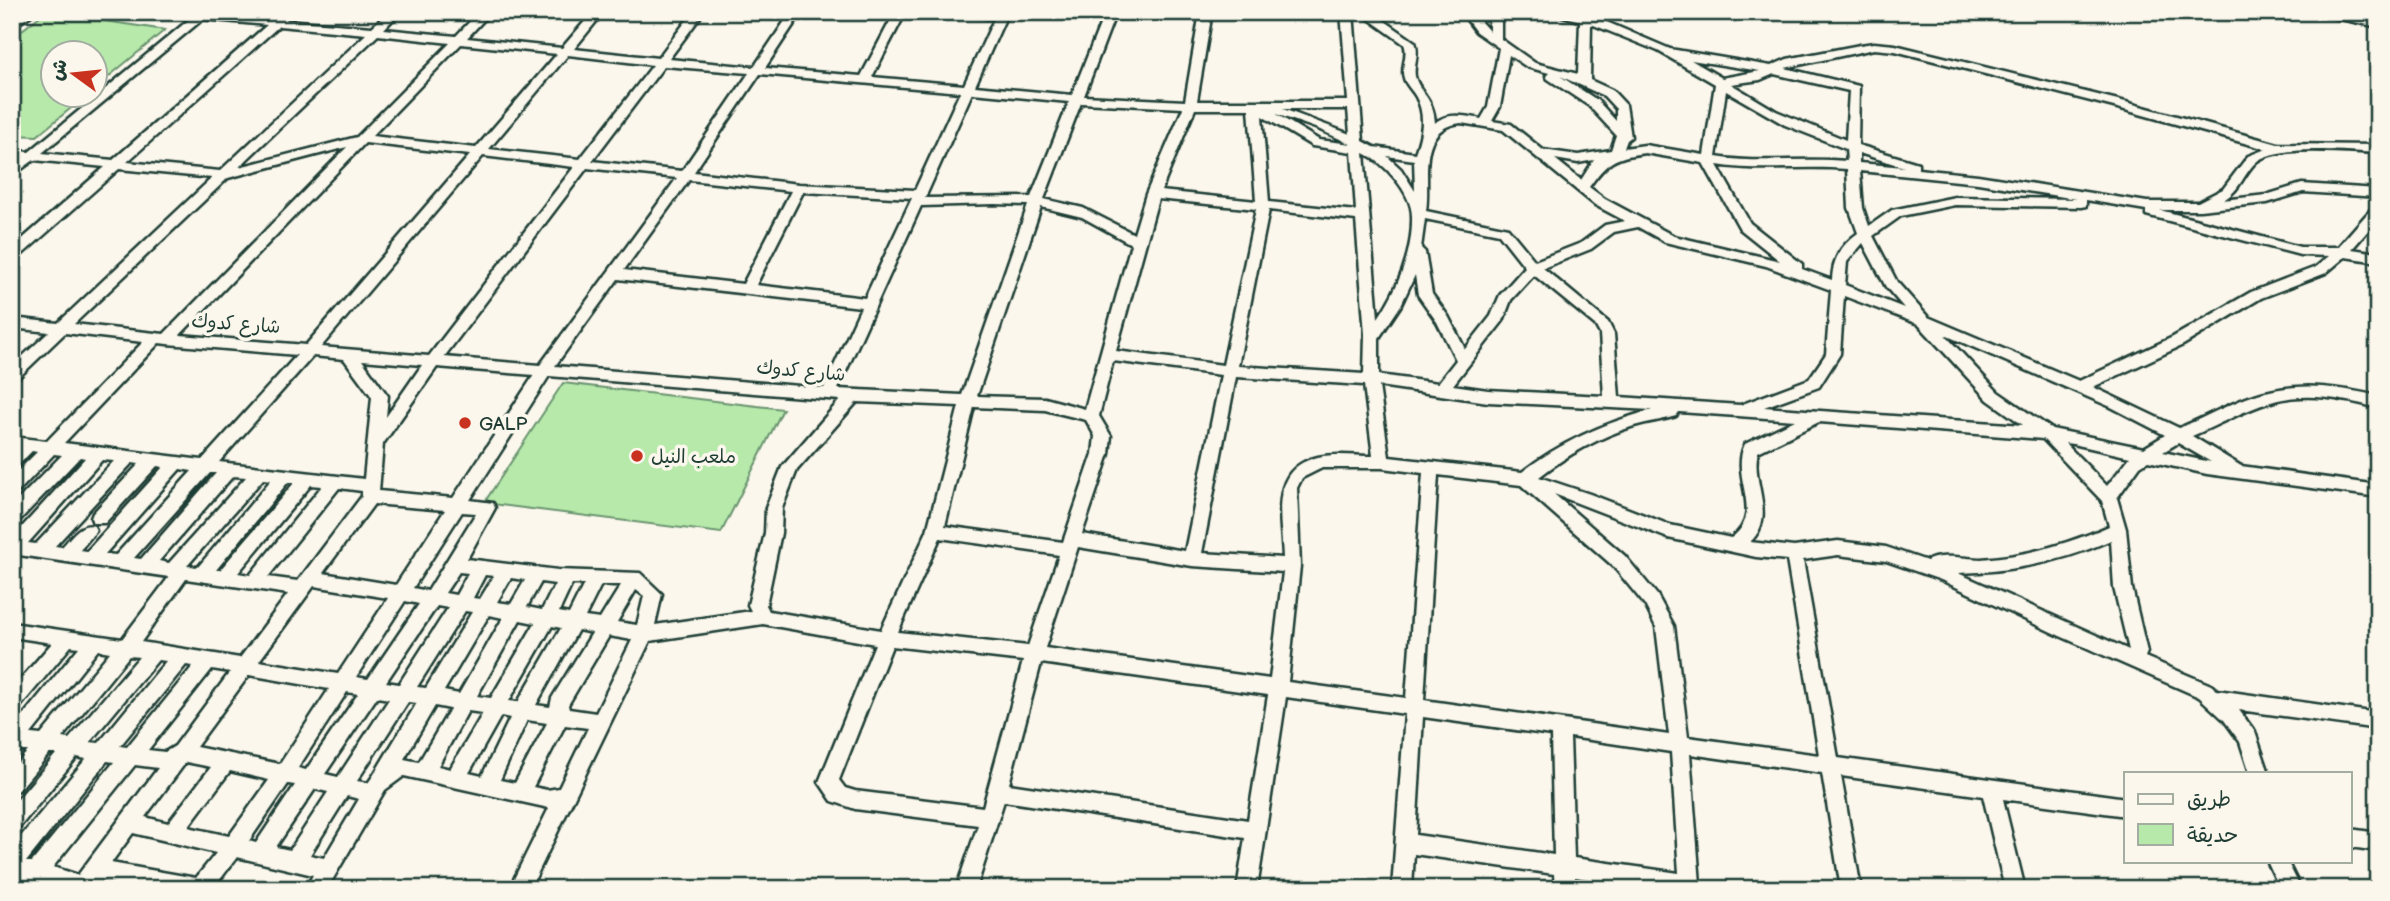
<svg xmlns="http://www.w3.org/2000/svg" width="2390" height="901" font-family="'Balsamiq Sans','Playpen Sans Arabic',sans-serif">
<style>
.green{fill:#b6e9aa;stroke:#6a936f;stroke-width:2}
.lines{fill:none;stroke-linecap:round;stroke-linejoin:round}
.minor-casing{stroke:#1f3d34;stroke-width:5}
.minor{fill:#fbf7ec;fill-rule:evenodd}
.poi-dot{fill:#c8321e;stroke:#fbf7ec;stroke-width:2.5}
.labels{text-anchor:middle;stroke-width:7;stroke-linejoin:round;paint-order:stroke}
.street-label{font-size:19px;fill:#1f3d34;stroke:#fbf7ec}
.poi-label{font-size:19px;fill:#1f3d34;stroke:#fbf7ec;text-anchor:start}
</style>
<rect width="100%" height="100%" fill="#fbf7ec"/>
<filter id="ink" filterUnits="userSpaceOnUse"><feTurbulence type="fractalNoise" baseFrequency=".0143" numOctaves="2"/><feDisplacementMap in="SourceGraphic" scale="14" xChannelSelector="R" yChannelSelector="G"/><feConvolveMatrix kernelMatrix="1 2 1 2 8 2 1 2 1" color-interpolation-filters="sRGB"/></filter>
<g filter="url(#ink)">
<!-- green -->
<path class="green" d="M45,12L165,30L95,88L94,52H52V94L87,95L37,136L12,135V38Z
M563,383L783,409L721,533L484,503Z"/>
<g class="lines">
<defs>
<path id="minor" d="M23,12H36L12,28V20Z
M151,12H207L274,19L281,12H293L286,20L372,27L388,12H400L384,29L456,36L479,12H491L467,38L562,48L593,12H604L574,49L658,58L693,12H704L669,59L754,67L791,12H802L765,68L861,76L895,12H906L872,77L964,85L994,19L962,15L957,12H1008L975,86L1072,95L1105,12H1116L1084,96L1185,101L1200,12H1212L1197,101H1348L1341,12H1353L1363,141L1374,147L1415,153C1422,134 1426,115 1416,97C1413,91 1405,84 1404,78C1400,67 1409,55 1404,44L1359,12H1372L1415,42C1420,54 1413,64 1415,76C1418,91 1434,98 1435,123C1447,112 1466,116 1481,119L1488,107L1499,48L1476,32L1461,12H1472L1489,31V12H1501V39L1535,63L1578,74L1580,21L1549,12H1574L1602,20L1670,49L1771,66L1787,59L1860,45L1874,43L1895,45L2122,101L2278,144L2378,145V153C2349,152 2276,143 2255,163C2243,175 2239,192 2223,200L2266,195L2302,184L2378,189V197L2303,192L2267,203L2200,210H2160L2300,247H2338L2373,207L2378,206V219L2352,249L2378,253V262L2345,257L2326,273L2261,298L2183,345L2093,387L2179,428C2207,417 2240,397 2270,391C2306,382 2342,388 2378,396V408C2344,399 2305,391 2271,402C2244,410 2218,425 2192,436L2241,466L2378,485V497L2207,474L2148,461L2140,466L2117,498L2126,529L2132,588L2147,652L2145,657L2211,685L2217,690L2378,713V729L2239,710L2255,732L2269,773H2250L2240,742L2224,720L2199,697L2060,636L1941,580L1886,561L1838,555L1803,560L1838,758L2126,798V816L2003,799L2025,889H2005L1983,796L1841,776L1861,889H1841L1822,773L1690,754L1700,884L1698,889H1655L1575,877V889H1555L1554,874L1414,854L1412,889H1392L1405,714L1286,697L1257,889H1237L1245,838L1004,801L976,889H956L978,825L855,809L832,801L819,782L875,644L763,624L650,641L530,889H509L549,808L404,776L385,790L327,889H305L313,875L237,857L213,889H143L99,881L93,889H59L37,882L12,881V847L86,759L77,757L19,828L12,830V806L56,754H49L19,790L12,793V769L28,751H12V729L79,647L71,646L19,708L12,710V689L52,643L12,637V623L122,639L169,577L12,554V538L85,458L80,457L18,522L12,523V506L62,455L54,454L18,492L12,494V477L37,452L32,451L18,465L12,467V437L47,441L143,342L65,333L17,379L12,380V366L49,332L12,328V318L58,323L212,178L119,169L17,259L12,260V248L105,167L34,160L12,176V165L20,159L12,158V150L29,152L191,18L156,15ZM203,19L267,25L113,160L42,153ZM1591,24L1658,51L1715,84L1704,155L1645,145L1624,148L1627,140L1631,137L1626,105L1612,90L1590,80ZM279,26L366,34L220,171L127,162ZM378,35L450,43L357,137L239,167ZM461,44L557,54L476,148L372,136ZM1874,49L1895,51L2114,107L2266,149L2248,156L2223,189L2198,202H2147L1978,175L1918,169V163L1858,145L1859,86L1785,68ZM568,55L653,65L580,159L489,149ZM1509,55L1527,67L1549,73L1546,76L1548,79L1589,106L1616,135L1611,150L1578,155L1543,150L1511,124L1492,121L1500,107ZM1691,60L1760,71L1722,78ZM664,66L749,73L682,171L592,161ZM760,74L960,92L915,190L799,184L694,172ZM1774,74L1849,91L1846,140L1776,111L1731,84L1760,80ZM1560,76L1604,96L1616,109V121L1597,100ZM1726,91L1785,125L1846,149L1847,161C1803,157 1759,164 1716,157ZM972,93L1069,102L1031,197L925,198ZM1081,103L1183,108L1146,194L1134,234L1083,208L1044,199ZM1195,109H1249L1256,201L1161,191ZM1283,109H1348L1350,134ZM1276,114L1318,129L1351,144L1319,140ZM1262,116L1312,146L1352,152L1356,211L1269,202ZM1461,123L1503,130L1595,205L1625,221L1605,225L1581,243L1535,261L1508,228L1426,211C1431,178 1415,128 1461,123ZM365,143L470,155L306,345L180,335ZM347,147L164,334L74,324L228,178ZM1364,153C1384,162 1412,193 1412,216C1413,252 1398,289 1378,318ZM1645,153L1703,163L1740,229L1780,261L1674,236L1605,199L1589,187C1607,161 1615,157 1645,153ZM1859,153L1904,167L1859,163ZM483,156L574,167L429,356L321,347ZM1387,156L1414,160L1415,191L1401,169ZM1555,159L1578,163L1594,160L1581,180ZM1717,165C1760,172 1804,165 1847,169L1849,208L1858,233C1840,246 1833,259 1832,280L1802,269V264L1750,223ZM587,168L677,178L540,365L444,357ZM1860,171L1978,183L2076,199L1955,197L1892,210L1869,226L1863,208ZM689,180L791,191L743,284L624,270ZM803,192L912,198L865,298L756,285ZM1158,199L1256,209L1223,365L1116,351ZM2086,200L2146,210V215L2300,255L2329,256L2316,267L2251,292L2173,337L2079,381L1928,317L1897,282L1873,236L1901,216L1955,205L2081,207L2086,206ZM994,204L1028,205L962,395L838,389L921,206ZM1041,207L1082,217L1131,244L1085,409L1045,398L977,396ZM1269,210L1356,220L1365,334L1364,374L1238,366ZM1425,219L1499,234L1525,267L1500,295L1491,316L1465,349L1448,316L1432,294L1425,252L1421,248ZM1638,227L1665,242L1766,266L1831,290L1826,354L1809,379L1740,405L1619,397L1614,334L1608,322L1543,268L1591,249L1614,232ZM1863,243L1886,287L1904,308L1845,285L1847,262ZM1415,275L1418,295L1437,322L1456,360L1438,383L1379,375V338L1401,305ZM1534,275L1595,325L1600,334L1604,396L1488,390L1453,385L1503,321L1511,300ZM618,279L861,307L824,388L555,366ZM1844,296L1918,324L1988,400L2023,425L1764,407L1819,387L1840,354ZM1945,335L2111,407L2165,435L2144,448L2052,429L1998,392ZM159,343L167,344L297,355L202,460L64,443ZM313,356L344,359L372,397L364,479L219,462ZM362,360L422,365L386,417L388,396ZM1113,361L1221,375L1185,551L1082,534L1109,454L1111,436L1099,416ZM437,367L534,375L453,498L379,491L383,444ZM549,376L840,400L782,467L766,508L765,533L748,605L751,611L655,625L662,594L640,573L558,570L467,559L495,508L493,503L470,500ZM1236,377L1364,385L1373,456C1356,456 1335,453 1318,457C1267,469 1282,519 1283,558L1202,553ZM1379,386L1488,402L1652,410C1604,423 1561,442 1522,472L1389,457ZM857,402L959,406L927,531L881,630L769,611L766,605L781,533L782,508L797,470ZM974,407L1045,410L1086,420L1095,436L1093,454L1063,542L945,526ZM1679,412L1795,420L1745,444C1729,477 1766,513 1731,538L1670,525L1590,494L1539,477C1567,455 1599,437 1634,426C1648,422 1663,420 1676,416ZM1819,422L2043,439L2102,501L2109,526C2068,544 2026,556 1981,559C1966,559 1939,553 1927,561L1886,547L1838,541L1794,547L1750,542C1778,516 1750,482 1758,452ZM2065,443L2073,444L2130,457L2107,486ZM2178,443L2211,462L2163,452ZM102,460L114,461L36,544L28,543ZM132,463L139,464L93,513L91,518L93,523H105L157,466L163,467L87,551L80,550L96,531L94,526C80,522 71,538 62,547L55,546ZM1322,468H1382L1423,473L1406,698L1288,682L1300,566L1297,488L1302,478ZM180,469L192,471L116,555L105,554ZM210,473H216L141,559L134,558ZM1438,475L1521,485L1613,566L1645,605L1656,627L1669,735L1424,700ZM233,476L246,477L169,563L159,561ZM263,479L271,480L198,567L187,566ZM288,482L294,483L220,570H216ZM311,485L322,486L250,575L238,573ZM339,488L362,491V496L298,581L268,577ZM1554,494L1668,538L1756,557L1787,560L1819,755L1688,737L1674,626L1657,595L1625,556ZM374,504L445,510L396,585L323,573ZM462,512L476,513L428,591L413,588ZM940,538L1059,555L1028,646L898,632ZM2111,540L2114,588L2129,650L1958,573C2011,572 2062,562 2111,540ZM1078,547L1192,566L1283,572L1270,679L1045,648ZM459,572L468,573L456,595L445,593ZM485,575L494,576L480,599L473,598ZM511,578L525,580L511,604L497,602ZM186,579L288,594L240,658L141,642ZM541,582L555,584L542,610L527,607ZM572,584H584L569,614L559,612ZM601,585H621L600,619L585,617ZM314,586L388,598L338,674L259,661ZM636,590L644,596L637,625L617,622ZM405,601L419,604L368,679L356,677ZM437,606L448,608L399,684L386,682ZM465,611L472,612L426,688L417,687ZM489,615L503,618L459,694L444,691ZM520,620L535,623L491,698L477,696ZM552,626L561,628L518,702L509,701ZM578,630L592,633L552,698L550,707L536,705ZM609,636L632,640L596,713L569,709L568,705ZM892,646L1023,661L983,807L855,791L845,788L839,780ZM98,650L110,652L41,735L31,734ZM129,656L139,657L69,739L62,738ZM158,660L166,661L99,743L90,742ZM1041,663L1268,695L1248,820L1009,784ZM186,665L193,666L127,747L120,746ZM212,669L230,672L175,746L165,752L148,750ZM249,675L329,689L280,764L196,747ZM347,692L358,694L306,770L298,768ZM377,697L389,699L338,777L325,774ZM408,702L417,703L373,776L368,783L357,781ZM435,706L450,709L419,762L404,759ZM468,711L483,713L450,769L438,766ZM501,716L510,718L482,776L469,773ZM1423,717L1551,735L1554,855L1416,835ZM527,720L547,723L515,783L500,780ZM565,725L588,728L559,788L547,790L533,787ZM1570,737L1671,752L1679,873L1574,858ZM107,761L114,762L32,862H26ZM186,762L211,767L168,823L145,817ZM135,765L158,768L78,875L53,867ZM230,771L269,780L229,836L188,827ZM288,784L295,785L256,843L249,841ZM315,789L328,792L290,850L276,847ZM347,796L359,799L324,858L310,855ZM133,833L216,853L196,878L111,863Z
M2307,12H2332L2378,21V27Z
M2350,829L2378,833V851L2350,847Z
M2267,861H2287L2301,889H2280Z"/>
</defs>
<!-- minor casing -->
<use href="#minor" class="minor-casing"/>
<!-- minor -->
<use href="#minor" class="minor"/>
</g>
</g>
<!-- markers -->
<g class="poi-dot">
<circle cx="465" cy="423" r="7"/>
<circle cx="637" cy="456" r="7"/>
</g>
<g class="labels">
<!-- street labels -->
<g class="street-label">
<text transform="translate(236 323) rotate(4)" y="7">شارع كدوك</text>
<text transform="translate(801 370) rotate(5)" y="7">شارع كدوك</text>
</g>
<!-- poi labels -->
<g class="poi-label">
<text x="479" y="430">GALP</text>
<text x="651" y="463">ملعب النيل</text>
</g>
</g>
<!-- margin -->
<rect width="2390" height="901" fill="none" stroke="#fbf7ec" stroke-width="42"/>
<rect x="21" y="21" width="2348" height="859" fill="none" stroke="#1f3d34" stroke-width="2.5" filter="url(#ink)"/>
<!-- legend -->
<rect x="2124" y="772" width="228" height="91" fill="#fbf7ec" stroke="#a3ada2" stroke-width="2"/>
<rect x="2138" y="794" width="35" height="10" fill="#fbf7ec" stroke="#a3ada2" stroke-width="2"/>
<text x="2187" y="806" font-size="21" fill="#1f3d34">طريق</text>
<rect x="2138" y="824" width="35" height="21" fill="#b6e9aa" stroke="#a3ada2" stroke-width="2"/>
<text x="2187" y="842" font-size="21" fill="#1f3d34">حديقة</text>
<!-- north arrow -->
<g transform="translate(74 74) rotate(285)"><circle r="33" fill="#fbf7ec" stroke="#a3ada2" stroke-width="2"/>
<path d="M0-5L12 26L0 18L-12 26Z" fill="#c8321e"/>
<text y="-10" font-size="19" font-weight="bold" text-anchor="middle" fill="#1f3d34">ش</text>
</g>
</svg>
